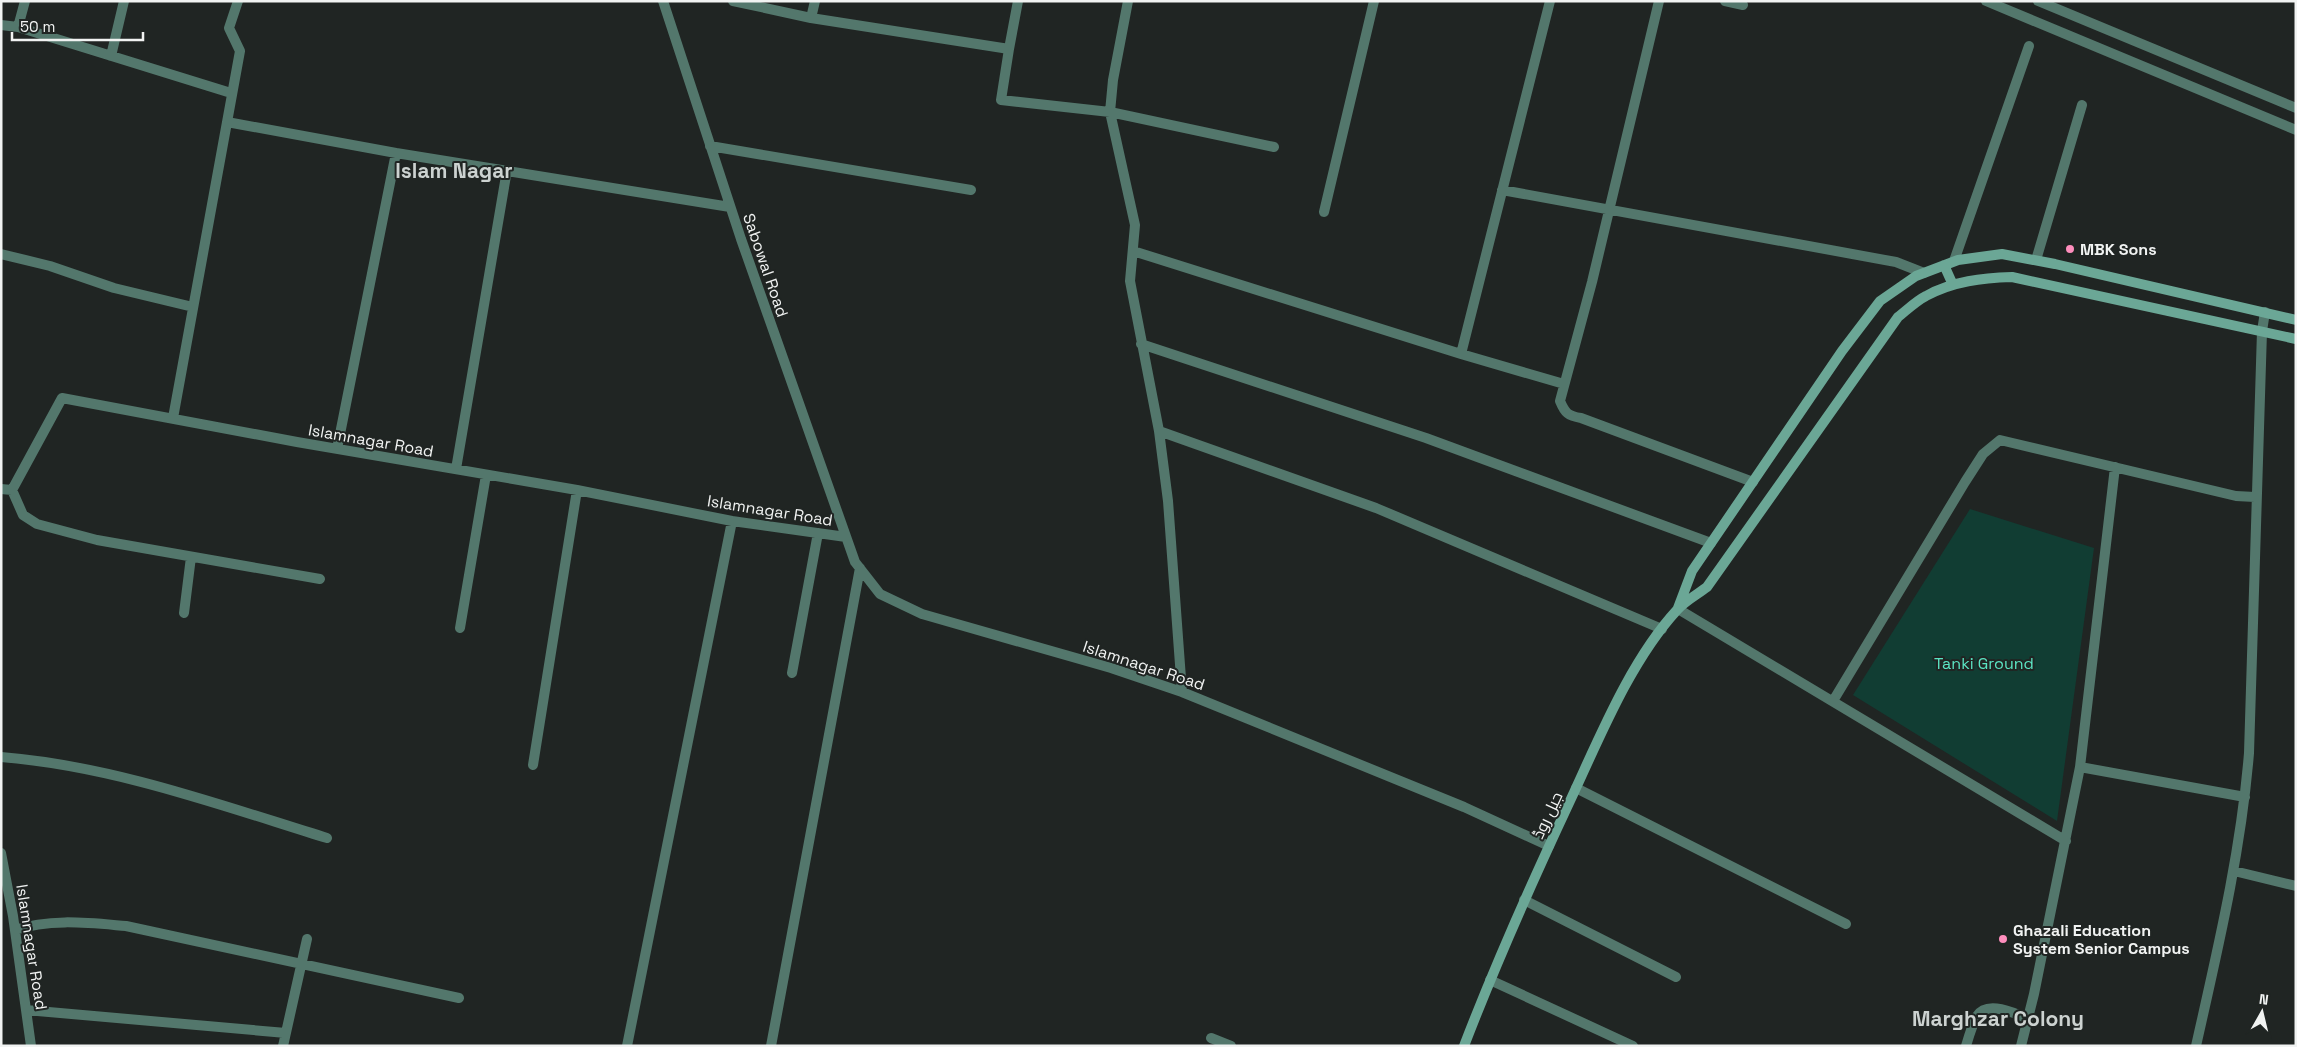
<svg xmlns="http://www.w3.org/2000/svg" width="2297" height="1047" font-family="'Space Grotesk',Cairo,sans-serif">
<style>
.green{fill:#113d33}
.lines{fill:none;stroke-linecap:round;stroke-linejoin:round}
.street{stroke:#53776c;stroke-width:10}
.secondary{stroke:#6ba796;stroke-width:10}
.poi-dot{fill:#fe8ebd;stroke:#202523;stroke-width:2}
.labels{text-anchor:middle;stroke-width:4;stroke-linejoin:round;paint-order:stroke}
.poi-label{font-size:16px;font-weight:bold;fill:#f1f3f2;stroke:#202523;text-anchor:start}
.street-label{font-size:16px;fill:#f1f3f2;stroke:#202523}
.park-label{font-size:16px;fill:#5be5c4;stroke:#202523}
.district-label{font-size:21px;font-weight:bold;fill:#ccd2d0;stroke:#202523}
</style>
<rect width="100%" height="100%" fill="#202523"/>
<!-- green -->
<path class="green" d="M1970,509L2094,548L2057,821L1853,695Z"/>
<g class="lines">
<!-- street -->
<path class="street" d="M663,1L741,239L855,562L880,594L922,614L1111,668L1182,692L1464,807L1549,846
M733,1L811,18L815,1
M1128,1L1113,80L1110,112L1135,225L1130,281L1159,431L1168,501L1182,692
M1659,1L1592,282L1560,401C1565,413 1568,416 1581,418L1753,482
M1725,1L1743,5
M1986,1L2296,130
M2038,1L2296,108
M811,18L1009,49L1018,1
M1,25L18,27L231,93
M18,27L25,1
M1009,49L1001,100L1110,112L1274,147
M111,56L124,1
M227,122L396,153L730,207
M710,146L971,190
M1502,190L1896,262L1924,273
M1324,212L1374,1
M1133,251L1461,354L1564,384
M1,254L50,266L114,288L193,307
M2036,260L2082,105
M1954,261L2029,46
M1141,344L1426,438L1711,543
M1461,354L1550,1
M173,418L240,51L229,28L238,1
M1159,431L1376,508L1662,629
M337,449L396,153
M456,469L507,170
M1,489L12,490L62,398L297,442L577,490L732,521L846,537
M12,490L23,515L37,524L97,540L320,579
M1678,609L2066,841
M184,613L191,557
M460,628L486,475
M792,673L818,533
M1833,701L1965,482L1983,454L2000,440L2236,496L2255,497
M1,757C113,766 220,805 327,838
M533,765L577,490
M2080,767L2245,797
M1576,788L1846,924
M1,853L13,916L31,1046
M2234,871L2296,886
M1524,900L1676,977
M15,930C50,918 90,923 126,926L459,998
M1490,980L1633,1046
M26,1010L286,1033
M1211,1038L1231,1046
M283,1046L307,939
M627,1046L732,521
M771,1046L860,568
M1966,1046C1969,1036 1972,1025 1977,1016C1987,1000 2015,1013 2028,1019
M2021,1046L2034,994L2080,767L2115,467
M2196,1046C2218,948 2241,852 2249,753L2262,331L2265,312"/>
<!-- secondary -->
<path class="secondary" d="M1944,265L1953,285
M1678,608L1692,571L1842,351L1880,301L1916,276L1958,260L2002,254L2055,264L2296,320
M1464,1046C1496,963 1532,882 1570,801C1599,739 1630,661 1677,610C1685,601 1698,594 1707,587L1898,317C1907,310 1916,301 1926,296C1953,281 1983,278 2012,277L2296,339"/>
</g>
<!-- markers -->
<g class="poi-dot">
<circle cx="2070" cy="249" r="5"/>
<circle cx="2003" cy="939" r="5"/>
</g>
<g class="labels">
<!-- poi labels -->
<g class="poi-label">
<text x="2080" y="255">MBK Sons</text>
<text x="2013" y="936">Ghazali Education<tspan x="2013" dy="18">System Senior Campus</tspan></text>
</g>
<!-- street labels -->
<g class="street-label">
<text transform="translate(766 265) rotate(71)" y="6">Sabowal Road</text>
<text transform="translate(371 440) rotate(10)" y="6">Islamnagar Road</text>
<text transform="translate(770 510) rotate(9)" y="6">Islamnagar Road</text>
<text transform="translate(1144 665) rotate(18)" y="6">Islamnagar Road</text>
<text transform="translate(1547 815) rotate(-65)" y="6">جیل روڈ</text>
<text transform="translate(32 947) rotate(81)" y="6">Islamnagar Road</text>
</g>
<!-- park labels -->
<g class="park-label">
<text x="1984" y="669">Tanki Ground</text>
</g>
<!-- district labels -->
<g class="district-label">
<text x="454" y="178">Islam Nagar</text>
<text x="1998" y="1026">Marghzar Colony</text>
</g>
</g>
<!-- border -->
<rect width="2297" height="1047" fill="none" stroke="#f1f3f2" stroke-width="5"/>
<!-- north arrow -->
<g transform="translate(2262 1012) rotate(8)" stroke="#202523" stroke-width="4" paint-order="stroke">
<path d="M0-4L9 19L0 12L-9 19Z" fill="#f1f3f2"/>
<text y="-8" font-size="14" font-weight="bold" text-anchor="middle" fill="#f1f3f2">N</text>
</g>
<!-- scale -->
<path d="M12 32v8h131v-8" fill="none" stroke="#f1f3f2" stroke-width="2.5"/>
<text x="20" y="32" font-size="15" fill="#f1f3f2" stroke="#202523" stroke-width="4" paint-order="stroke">50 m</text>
</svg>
